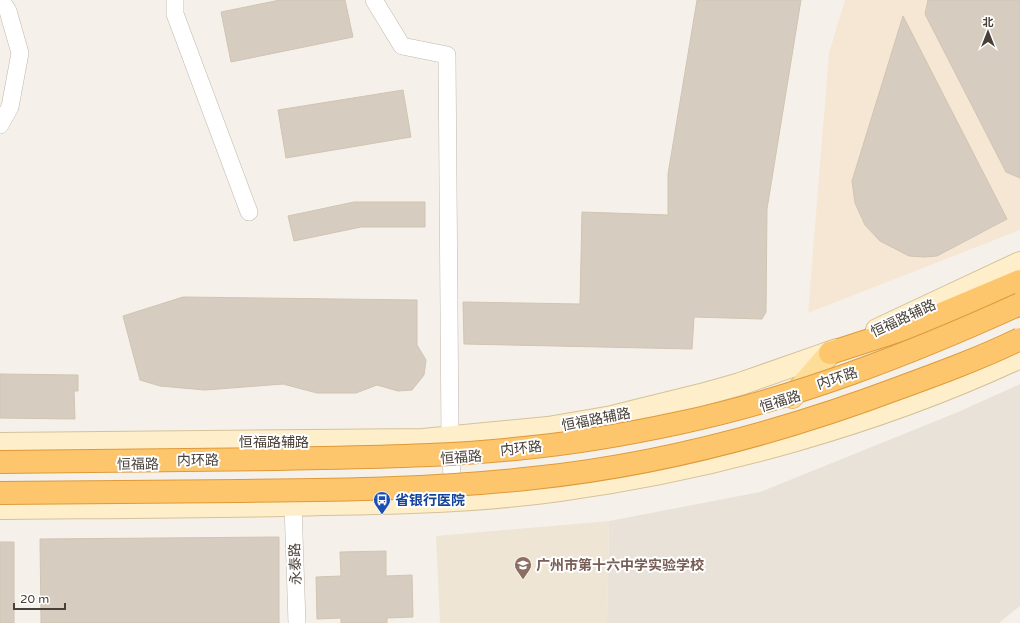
<svg xmlns="http://www.w3.org/2000/svg" width="1020" height="623" font-family="'Varela Round','Noto Sans SC',sans-serif">
<style>
.residential{fill:#e9e2d8}
.commercial{fill:#f6e7d5}
.education{fill:#eee5d4}
.building{fill:#d6ccbf;stroke:#d1c4b2}
.lines{fill:none;stroke-linecap:round;stroke-linejoin:round}
.street-casing{stroke:#c0b8ac;stroke-width:18}
.secondary-casing{stroke:#d4c29a;stroke-width:24}
.primary-casing{stroke:#e4b968;stroke-width:24}
.highway-casing{stroke:#de9a3a;stroke-width:24}
.street{stroke:#fff;stroke-width:17}
.secondary{stroke:#feefca;stroke-width:22}
.primary{stroke:#fedd99;stroke-width:22}
.highway{stroke:#fdc66c;stroke-width:22}
.highway-bridge-casing{stroke:#de9a3a;stroke-width:24;stroke-linecap:butt}
.highway-bridge{stroke:#fdc66c;stroke-width:22}
.labels{text-anchor:middle;stroke-width:4;stroke-linejoin:round;paint-order:stroke}
.street-label{font-size:14px;fill:#494138;stroke:#fff}
.transit-label{font-size:14px;font-weight:bold;fill:#164399;stroke:#fff;text-anchor:start}
.education-label{font-size:14px;font-weight:bold;fill:#785e54;stroke:#fff;text-anchor:start}
</style>
<rect width="100%" height="100%" fill="#f5f1ea"/>
<!-- residential -->
<path class="residential" d="M1020,384V606L999,623H607L609,521L760,492L958,412Z"/>
<!-- commercial -->
<path class="commercial" d="M845,0H1020V230L808,313L829,53Z"/>
<!-- education -->
<path class="education" d="M609,521L607,623H440L436,536Z"/>
<!-- building -->
<path class="building" d="M280,0H345L353,37L231,62L221,12Z
M697,0H801L767,209L766,312L762,319L694,317L692,349L464,344L463,302L580,304L582,212L668,215V174Z
M928,0H1020V178L1006,172L925,14Z
M903,16L1007,219L937,256L925,257L909,256L880,241L865,225L855,203L852,181Z
M403,90L411,137L286,158L278,110Z
M354,202H425V227H361L294,241L288,216Z
M183,297L417,300V345L426,360L424,375L412,390L398,391L377,385L356,393H317L283,384L205,390L160,386L140,380L123,316Z
M0,374L78,375V391H74L75,419L0,418Z
M279,537V623H41L40,539Z
M0,542H14V623H0Z
M386,551V576L412,575L413,617L387,618V623H341V618L317,619L316,577L341,576L340,552Z"/>
<g class="lines">
<defs>
<path id="street" d="M175,0V14L249,212
M374,0L402,46L447,55L450,438L453,496
M0,125L10,107L20,53L8,11L1,0
M293,505L297,623"/>
<path id="secondary" d="M877,330L1020,263
M0,444L423,440L548,428L612,417L701,395L740,384L837,350
M0,508C108,507 216,507 324,504C403,503 482,501 559,490C713,469 879,423 1020,357"/>
<path id="primary" d="M792,397L830,353"/>
<path id="highway" d="M830,353L913,326L1020,281"/>
</defs>
<!-- street casing -->
<use href="#street" class="street-casing"/>
<!-- secondary casing -->
<use href="#secondary" class="secondary-casing"/>
<!-- primary casing -->
<use href="#primary" class="primary-casing"/>
<!-- highway casing -->
<use href="#highway" class="highway-casing"/>
<!-- street -->
<use href="#street" class="street"/>
<!-- secondary -->
<use href="#secondary" class="secondary"/>
<!-- primary -->
<use href="#primary" class="primary"/>
<!-- highway -->
<use href="#highway" class="highway"/>
<defs>
<path id="highway-bridge" d="M0,462C93,461 185,460 278,459C360,457 442,457 524,448C576,443 628,434 679,423C797,398 910,354 1020,304
M0,493C80,492 161,492 241,491C339,490 437,489 534,478C659,465 782,432 899,388C940,373 981,358 1020,339"/>
</defs>
<!-- highway-bridge casing -->
<use href="#highway-bridge" class="highway-bridge-casing"/>
<!-- highway-bridge -->
<use href="#highway-bridge" class="highway-bridge"/>
</g>
<!-- icons -->
<defs>
<symbol id="bus-pin" viewBox="-11 -11 22 30"><path d="M0 17L-7.5 6A9.5 9.5 0 1 1 7.5 6Z" fill="#1a4fb4" stroke="#fff"/><path d="M-5-6H5V4H4V6H2V4H-2V6H-4V4H-5ZM-3.5-4V0h7V-4ZM-3.5 1.2v1.5H-2V1.2ZM2 1.2v1.5H3.5V1.2Z" fill="#fff"/></symbol>
<symbol id="school-pin" viewBox="-11 -11 22 30"><path d="M0 17L-7.5 6A9.5 9.5 0 1 1 7.5 6Z" fill="#8d6e63" stroke="#fff"/><path d="M0-5L7-2L0 1L-7-2ZM-4 1L0 2.5L4 1V4Q0 6-4 4Z" fill="#fff"/></symbol>
</defs>
<g fill-rule="evenodd">
<use href="#bus-pin" x="372" y="490" width="20" height="27"/>
<use href="#school-pin" x="513" y="555" width="20" height="27"/>
</g>
<g class="labels">
<!-- street labels -->
<g class="street-label">
<text transform="translate(903 318) rotate(-25)" y="5">恒福路辅路</text>
<text transform="translate(837 378) rotate(-18)" y="5">内环路</text>
<text transform="translate(780 401) rotate(-17)" y="5">恒福路</text>
<text transform="translate(596 419) rotate(-11)" y="5">恒福路辅路</text>
<text x="274" y="447">恒福路辅路</text>
<text transform="translate(521 448) rotate(-6)" y="5">内环路</text>
<text transform="translate(461 457) rotate(-4)" y="5">恒福路</text>
<text transform="translate(198 460) rotate(-1)" y="5">内环路</text>
<text transform="translate(138 464) rotate(-1)" y="5">恒福路</text>
<text transform="translate(295 564) rotate(-92)" y="5">永泰路</text>
</g>
<!-- transit labels -->
<g class="transit-label">
<text x="395" y="505">省银行医院</text>
</g>
<!-- education labels -->
<g class="education-label">
<text x="536" y="570">广州市第十六中学实验学校</text>
</g>
</g>
<!-- north arrow -->
<g transform="translate(988 32)" stroke="#ffffff" stroke-width="3" paint-order="stroke">
<path d="M0-3L7 15L0 10L-7 15Z" fill="#494138"/>
<text y="-6" font-size="11" font-weight="bold" text-anchor="middle" fill="#494138">北</text>
</g>
<!-- scale -->
<path d="M14 603v6h51v-6" fill="none" stroke="#494138" stroke-width="2"/>
<text x="20" y="603" font-size="12" fill="#494138" stroke="#ffffff" stroke-width="3" paint-order="stroke">20 m</text>
</svg>
